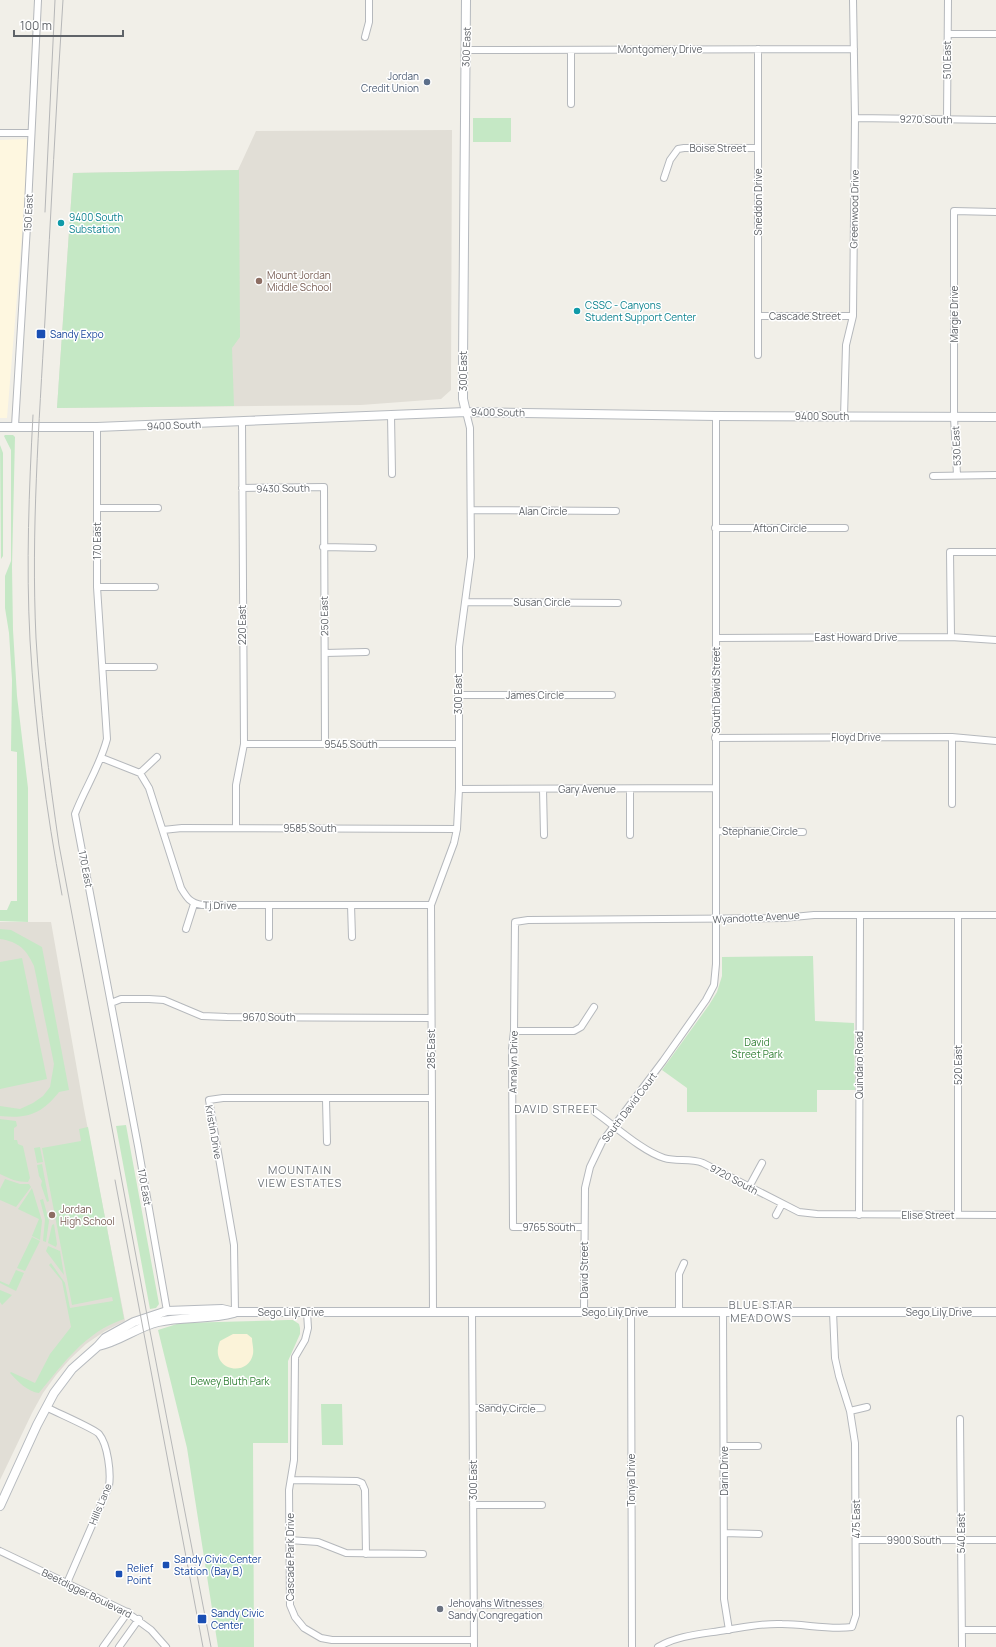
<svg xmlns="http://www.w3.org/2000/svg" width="996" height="1647" font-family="Manrope,sans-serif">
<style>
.commercial{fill:#fef7e0}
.education{fill:#e1ded6}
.green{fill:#c5e8c5}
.sand{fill:#fbf3d9}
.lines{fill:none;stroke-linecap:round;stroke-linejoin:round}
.street-casing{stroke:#b5b8bc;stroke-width:8}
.secondary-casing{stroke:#b6babf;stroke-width:10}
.street{stroke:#fff;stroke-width:6}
.secondary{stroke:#fff;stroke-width:8}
.tram{stroke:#b6b7b8;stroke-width:1}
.service-dot{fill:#5c6f8a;stroke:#fff;stroke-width:1.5}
.culture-dot{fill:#0f9aa8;stroke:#fff;stroke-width:1.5}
.education-dot{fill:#8d6e63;stroke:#fff;stroke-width:1.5}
.transit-dot{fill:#1a4fb4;stroke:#fff;stroke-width:1.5}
.worship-dot{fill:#6b7280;stroke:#fff;stroke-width:1.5}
.labels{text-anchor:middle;stroke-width:3;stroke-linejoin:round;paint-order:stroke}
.street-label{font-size:10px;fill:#5f6368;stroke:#fff}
.service-label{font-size:10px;fill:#4e5e75;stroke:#fff;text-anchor:end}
.culture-label{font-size:10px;fill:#0d838f;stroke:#fff;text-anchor:start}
.education-label{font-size:10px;fill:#785e54;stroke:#fff;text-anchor:start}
.transit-label{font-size:10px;fill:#164399;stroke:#fff;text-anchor:start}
.park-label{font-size:10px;fill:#348238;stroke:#fff}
.worship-label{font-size:10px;fill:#5b616d;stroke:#fff;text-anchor:start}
.neighbourhood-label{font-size:11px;letter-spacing:1px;fill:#70757a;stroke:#fff}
</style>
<rect width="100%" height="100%" fill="#f1efe8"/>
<!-- commercial -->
<path class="commercial" d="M30,139L7,418H0V140Z"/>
<!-- education -->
<path class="education" d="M452,130L451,390L441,399L361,405L57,408L73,173L238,170L256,131Z
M0,922H51L84,1109L125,1321L105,1331L86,1344L70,1359L56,1375L43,1393L32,1413L0,1480Z"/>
<!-- green -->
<path class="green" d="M473,118H511V142H473Z
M239,170L240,337L232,348L234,406L57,408L73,173Z
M5,435H13L15,437L12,567L13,630L17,696L28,788V922L0,921V910H7L11,901H17V752L11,751L12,680L9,633L5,608V576L11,561V450L4,436Z
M0,445L3,453V556L1,559Z
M0,929L11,930L42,947L69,1090L59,1092C42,1114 27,1119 0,1116V1106L20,1109L33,1103L43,1096L50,1087L54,1064L34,966C26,949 19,942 0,939Z
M813,956L815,1021L854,1023L855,1090H817V1112H687V1088L662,1070L709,1005L717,992L722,976V957Z
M22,958L47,1079L0,1089V962Z
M0,1119L16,1121L17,1126L14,1128V1140H17L18,1144L23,1146L30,1178L28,1182C17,1182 10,1179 0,1174Z
M126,1125L159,1304L156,1308L150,1309L116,1126Z
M88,1127L124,1319C85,1332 64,1363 39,1393C28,1392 17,1381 10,1373L11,1372L35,1383L50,1354L71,1327L62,1281L49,1265L51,1263L65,1283L70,1308L113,1301L112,1297L72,1305L42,1148L81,1141L79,1129Z
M40,1147L43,1162L37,1163L34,1148Z
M42,1164L49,1201L47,1202L41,1185L42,1181L39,1176L37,1165Z
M5,1179L20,1184H29L31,1187L16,1207L0,1200V1189Z
M32,1188L42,1221L40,1240L32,1236L39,1219L18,1209Z
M43,1199L49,1221L46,1242L43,1241L45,1219L40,1200Z
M54,1224L57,1244L56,1247L48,1243L52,1225Z
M32,1237L40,1241L25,1271L17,1268Z
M48,1246L60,1251L64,1275L46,1251Z
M16,1270L24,1273L16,1291L0,1283V1281L9,1285Z
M0,1290L12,1295L2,1305L0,1302Z
M288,1320H293L299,1324L300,1328V1334L288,1361V1443H253L254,1647H218L187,1448L158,1330L180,1323Z
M321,1404H342L343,1445H322Z"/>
<!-- sand -->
<path class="sand" d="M233,1334H247L252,1338C252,1343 254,1349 253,1354C248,1379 208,1370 220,1341Z"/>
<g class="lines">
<defs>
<path id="street" d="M948,34H996
M365,37L369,22V0
M467,50L854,49
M571,104V50
M855,118L996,120
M947,119L948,0
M0,133H31
M664,178L670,160L678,149L684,148H758
M758,316H853
M758,355V49
M391,415L392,474
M844,417L846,345L853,316L855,118L853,0
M15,426L27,226L38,0
M97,427V587L107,739C100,766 85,788 75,814L138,1146L167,1311
M957,475L954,417V211L996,212
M933,476L996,475
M242,488L324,487L325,744
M97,508H158
M471,510L616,511
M715,528H845
M323,547L373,548
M97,587H155
M465,602L618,603
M951,637L950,552H996
M716,638L951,637L996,640
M325,653L366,652
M103,667H154
M458,695H612
M952,737V804
M715,738L952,737L996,741
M244,744H458
M102,758L140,773L149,788L181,888C187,898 190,903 202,905H431
M140,773L157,757
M459,789L716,788
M543,789L544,835
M236,828V785L244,744L242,422
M163,830L182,828L457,829
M717,831L803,832
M630,835V789
M351,905L352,937
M186,929L194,904
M269,937V905
M111,1003L121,999H149L164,1000L202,1016L227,1017L431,1018
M514,1031H574L581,1027L594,1007
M326,1099L327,1142
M595,1112C615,1126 642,1151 664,1158C677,1162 690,1158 703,1163L799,1212L817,1214L996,1215
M749,1187L762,1163
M958,1214V915
M776,1215L782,1204
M859,1215L860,915
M584,1227H513L512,1049L514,1031L515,922L528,920L783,918L814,915H996
M235,1312L234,1245L209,1100L223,1098H431
M307,1312L308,1328L305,1340L295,1357L294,1460L289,1490L290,1605L295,1617L304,1628L321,1638L332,1640H474
M433,1312L431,905L454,843L457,829L459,789V647L471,557L470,428L466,412
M472,1312L474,1647
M584,1312L585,1188L590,1167L602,1142L663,1061L706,1000L714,985L716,964C715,782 716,599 716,416
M631,1312L632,1647
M679,1312V1274L684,1263
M723,1312L724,1579V1599L729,1630
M46,1407C55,1412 95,1429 99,1434C108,1445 111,1473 109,1486L67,1583
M473,1408H542
M850,1411L867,1407
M960,1419L962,1647
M724,1446H758
M291,1480L357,1481L362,1483L365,1490L366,1554
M473,1505H542
M724,1533L759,1534
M289,1540L318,1542L346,1553L423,1554
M856,1540H996
M0,1551L125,1611L151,1630L166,1647
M474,1605H540
M962,1630H996
M103,1647L128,1612
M119,1647L139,1619
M658,1647C678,1635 703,1634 726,1630C745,1627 763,1623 782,1624C805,1624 829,1630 852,1627L856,1615L855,1443L850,1411L839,1376L835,1358L833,1312"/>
<path id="secondary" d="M466,412L463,399V361L466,0
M0,427H97L466,412L716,416L996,417
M98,1346C119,1342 137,1327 158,1322C183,1316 210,1320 234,1313
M0,1506L37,1425L54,1393L72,1369L98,1346L105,1338L134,1322L167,1311L222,1309L235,1312H996"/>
</defs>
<!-- street casing -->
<use href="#street" class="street-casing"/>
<!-- secondary casing -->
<use href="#secondary" class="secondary-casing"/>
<!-- street -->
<use href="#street" class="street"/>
<!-- secondary -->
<use href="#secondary" class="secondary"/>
<!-- tram -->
<path class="tram" d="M63,0C56,106 51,213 45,319C39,425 31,531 36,638C40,707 49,776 59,845L150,1331L211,1647
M45,212L55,0
M33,415C29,490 26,565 30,640C35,726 46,810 62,895
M115,1180L203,1647"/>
</g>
<!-- markers -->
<circle class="service-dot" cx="427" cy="82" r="4"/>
<g class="culture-dot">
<circle cx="61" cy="223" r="4"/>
<circle cx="577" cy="311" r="4"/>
</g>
<g class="education-dot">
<circle cx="259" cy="281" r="4"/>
<circle cx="52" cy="1215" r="4"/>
</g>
<g class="transit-dot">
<rect x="36" y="329" width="10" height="10" rx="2"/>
<rect x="162" y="1561" width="8" height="8" rx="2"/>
<rect x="115" y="1570" width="8" height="8" rx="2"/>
<rect x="197" y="1614" width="10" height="10" rx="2"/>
</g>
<circle class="worship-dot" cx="440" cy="1609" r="4"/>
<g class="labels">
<!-- street labels -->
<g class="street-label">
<text transform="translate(466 47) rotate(-88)" y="4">300 East</text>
<text x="660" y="53">Montgomery Drive</text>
<text transform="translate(947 60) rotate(-90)" y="4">510 East</text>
<text transform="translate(926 119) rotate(1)" y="4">9270 South</text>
<text x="718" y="152">Boise Street</text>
<text transform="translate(758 202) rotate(-90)" y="4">Sneddon Drive</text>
<text transform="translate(854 209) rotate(-89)" y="4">Greenwood Drive</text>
<text transform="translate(28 213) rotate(-87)" y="4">150 East</text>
<text transform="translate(954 314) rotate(-90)" y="4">Margie Drive</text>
<text x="805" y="320">Cascade Street</text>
<text transform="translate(463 371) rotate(-90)" y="4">300 East</text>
<text transform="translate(498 412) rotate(1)" y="4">9400 South</text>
<text x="822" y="420">9400 South</text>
<text transform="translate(174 425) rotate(-2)" y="4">9400 South</text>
<text transform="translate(956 446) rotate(-93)" y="4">530 East</text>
<text transform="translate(283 488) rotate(-1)" y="4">9430 South</text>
<text x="543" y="515">Alan Circle</text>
<text x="780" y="532">Afton Circle</text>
<text transform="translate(97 541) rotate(-90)" y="4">170 East</text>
<text x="542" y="606">Susan Circle</text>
<text transform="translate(324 616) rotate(-91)" y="4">250 East</text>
<text transform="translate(242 625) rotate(-90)" y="4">220 East</text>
<text x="856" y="641">East Howard Drive</text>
<text transform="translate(716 690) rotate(-90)" y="4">South David Street</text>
<text transform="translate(458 694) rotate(-90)" y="4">300 East</text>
<text x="535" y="699">James Circle</text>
<text x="856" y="741">Floyd Drive</text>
<text x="351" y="748">9545 South</text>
<text x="587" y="793">Gary Avenue</text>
<text x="310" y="832">9585 South</text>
<text x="760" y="835">Stephanie Circle</text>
<text transform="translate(86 869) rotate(79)" y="4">170 East</text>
<text transform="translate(220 905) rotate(1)" y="4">Tj Drive</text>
<text transform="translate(756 917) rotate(-3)" y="4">Wyandotte Avenue</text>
<text x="269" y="1021">9670 South</text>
<text transform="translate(431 1049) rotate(-90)" y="4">285 East</text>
<text transform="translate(513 1062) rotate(-89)" y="4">Annalyn Drive</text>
<text transform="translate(859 1065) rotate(-90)" y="4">Quindaro Road</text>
<text transform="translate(958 1065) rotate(-90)" y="4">520 East</text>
<text transform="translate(629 1107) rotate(-53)" y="4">South David Court</text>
<text transform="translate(214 1132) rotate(80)" y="4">Kristin Drive</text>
<text transform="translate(734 1179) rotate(28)" y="4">9720 South</text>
<text transform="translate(145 1187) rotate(80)" y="4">170 East</text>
<text x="928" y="1219">Elise Street</text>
<text x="549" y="1231">9765 South</text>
<text transform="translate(584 1270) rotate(-90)" y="4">David Street</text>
<text x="291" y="1316">Sego Lily Drive</text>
<text x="615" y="1316">Sego Lily Drive</text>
<text x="939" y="1316">Sego Lily Drive</text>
<text transform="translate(507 1408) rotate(1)" y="4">Sandy Circle</text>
<text transform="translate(724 1471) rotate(-90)" y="4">Darin Drive</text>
<text transform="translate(473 1480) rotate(-90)" y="4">300 East</text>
<text transform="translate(631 1480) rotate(-90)" y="4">Tonya Drive</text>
<text transform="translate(100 1504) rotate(-68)" y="4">Hills Lane</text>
<text transform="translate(856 1519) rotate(-90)" y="4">475 East</text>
<text transform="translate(961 1533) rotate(-90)" y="4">540 East</text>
<text x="914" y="1544">9900 South</text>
<text transform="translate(290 1557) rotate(-90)" y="4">Cascade Park Drive</text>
<text transform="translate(87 1593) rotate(26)" y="4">Beetdigger Boulevard</text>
</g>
<!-- service labels -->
<g class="service-label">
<text x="419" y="80">Jordan<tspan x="419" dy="12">Credit Union</tspan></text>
</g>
<!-- culture labels -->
<g class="culture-label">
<text x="69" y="221">9400 South<tspan x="69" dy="12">Substation</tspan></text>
<text x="585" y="309">CSSC - Canyons<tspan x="585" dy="12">Student Support Center</tspan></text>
</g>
<!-- education labels -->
<g class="education-label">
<text x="267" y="279">Mount Jordan<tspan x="267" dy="12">Middle School</tspan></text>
<text x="60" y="1213">Jordan<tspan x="60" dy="12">High School</tspan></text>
</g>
<!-- transit labels -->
<g class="transit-label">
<text x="50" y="338">Sandy Expo</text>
<text x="174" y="1563">Sandy Civic Center<tspan x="174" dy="12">Station (Bay B)</tspan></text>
<text x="127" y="1572">Relief<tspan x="127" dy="12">Point</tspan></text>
<text x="211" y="1617">Sandy Civic<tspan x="211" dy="12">Center</tspan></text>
</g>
<!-- park labels -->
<g class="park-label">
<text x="757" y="1046">David<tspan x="757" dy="12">Street Park</tspan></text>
<text x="230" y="1385">Dewey Bluth Park</text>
</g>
<!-- worship labels -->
<g class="worship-label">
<text x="448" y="1607">Jehovahs Witnesses<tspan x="448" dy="12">Sandy Congregation</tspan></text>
</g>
<!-- neighbourhood labels -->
<g class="neighbourhood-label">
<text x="556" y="1113">DAVID STREET</text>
<text x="300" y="1174">MOUNTAIN<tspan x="300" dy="13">VIEW ESTATES</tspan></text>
<text x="761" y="1309">BLUE STAR<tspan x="761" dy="13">MEADOWS</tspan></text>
</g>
</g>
<!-- scale -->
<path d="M14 30v6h109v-6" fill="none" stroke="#5f6368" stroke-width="2"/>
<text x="20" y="30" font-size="12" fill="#5f6368" stroke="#ffffff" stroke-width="3" paint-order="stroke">100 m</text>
</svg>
